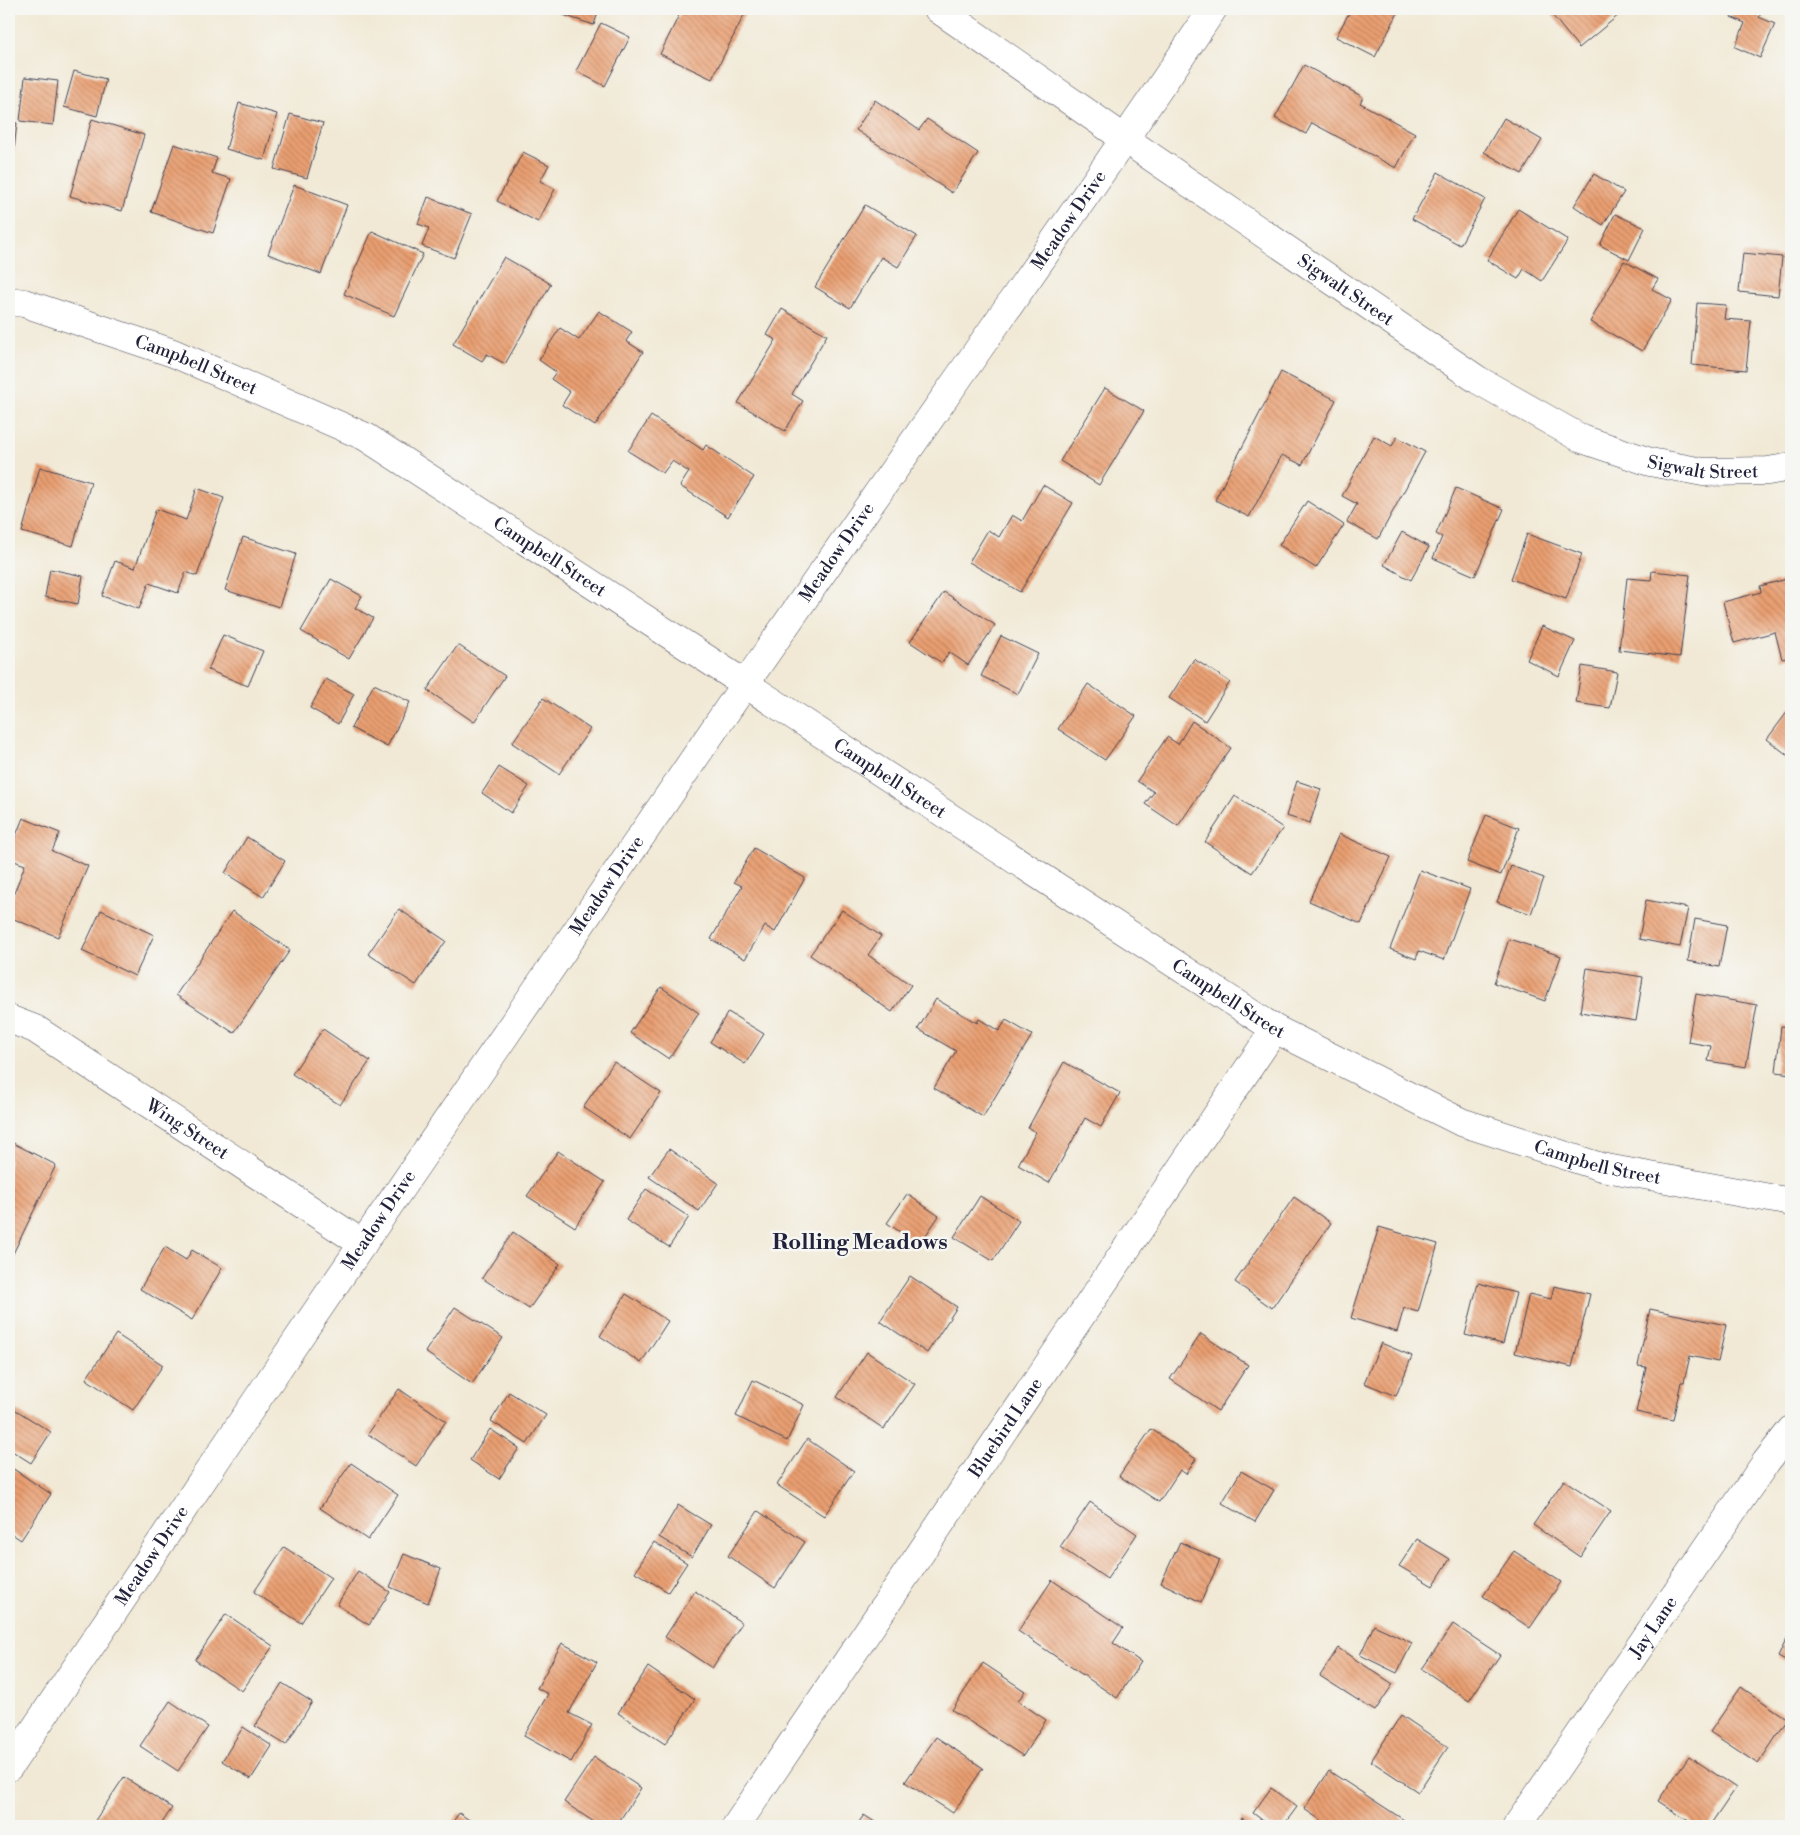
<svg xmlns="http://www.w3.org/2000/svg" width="1800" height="1835" font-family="'Libre Bodoni',serif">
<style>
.building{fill:url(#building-back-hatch)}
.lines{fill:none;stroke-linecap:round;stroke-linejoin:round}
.minor-casing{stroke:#414052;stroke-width:29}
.minor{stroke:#fff;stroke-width:28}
.labels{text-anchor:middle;stroke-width:5;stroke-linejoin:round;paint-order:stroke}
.street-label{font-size:18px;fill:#22223b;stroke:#f6f6f2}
.district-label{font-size:22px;font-weight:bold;fill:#22223b;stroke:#f6f6f2}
</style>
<defs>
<pattern id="building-back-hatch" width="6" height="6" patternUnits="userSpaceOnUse" patternTransform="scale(1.25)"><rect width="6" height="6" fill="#ea9f71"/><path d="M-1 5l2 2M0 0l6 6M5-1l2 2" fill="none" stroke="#bd815e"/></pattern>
</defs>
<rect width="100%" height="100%" fill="#f6f6f2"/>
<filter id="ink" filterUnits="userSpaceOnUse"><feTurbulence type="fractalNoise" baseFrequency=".02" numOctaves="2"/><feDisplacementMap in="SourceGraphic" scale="10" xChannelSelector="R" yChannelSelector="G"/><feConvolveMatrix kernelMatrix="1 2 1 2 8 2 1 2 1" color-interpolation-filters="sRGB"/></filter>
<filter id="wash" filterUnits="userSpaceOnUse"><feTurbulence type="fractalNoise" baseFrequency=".0096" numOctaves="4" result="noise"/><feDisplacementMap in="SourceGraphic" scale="20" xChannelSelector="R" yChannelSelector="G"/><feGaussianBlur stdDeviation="1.12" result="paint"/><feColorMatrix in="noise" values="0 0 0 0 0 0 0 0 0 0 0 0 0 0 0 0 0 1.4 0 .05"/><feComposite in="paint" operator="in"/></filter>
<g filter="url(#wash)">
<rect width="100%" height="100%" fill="#f1e9d5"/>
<g id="blocks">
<!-- building -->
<path class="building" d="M565,9H599L594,25L563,15Z
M682,9H747L712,79L660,54Z
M1351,9H1400L1375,57L1336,37Z
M1559,9H1626L1579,48L1552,15Z
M1735,9H1763L1759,17L1775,24L1760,58L1735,47L1745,23L1731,17Z
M601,23L630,37L605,86L576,71Z
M1304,65L1363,97L1360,103L1415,133L1396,168L1312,123L1306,134L1275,118Z
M74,71L106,79L97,116L64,107Z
M25,77L58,81L53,125L20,121Z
M875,100L919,130L927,119L978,153L952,193L856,130Z
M239,103L277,114L264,160L226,149Z
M290,114L323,123L307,178L274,169Z
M1504,118L1542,140L1522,174L1484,152Z
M92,119L144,135L122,211L70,196Z
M9,122L17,123L11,178H9Z
M174,144L217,158L212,173L231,179L213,233L151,212Z
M523,152L549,165L540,181L555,189L538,222L497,201Z
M1438,172L1485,199L1460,245L1412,219Z
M1594,174L1624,192L1603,225L1574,206Z
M294,185L347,205L321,274L268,254Z
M428,197L472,214L454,258L422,246L429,228L418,224Z
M865,205L917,236L898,267L881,257L850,308L815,287Z
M1518,209L1568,240L1542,281L1524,269L1518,279L1487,260Z
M1615,214L1645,228L1629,260L1600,245Z
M372,231L423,254L394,316L344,294Z
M1743,253L1782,257L1778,296L1739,292Z
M504,257L551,284L505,364L487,354L482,361L453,344Z
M1624,261L1658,279L1652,289L1672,300L1642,351L1590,322Z
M1697,303L1726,305L1724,319L1751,321L1746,370L1692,365Z
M782,309L827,335L792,394L803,401L785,431L738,403L776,340L767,335Z
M599,311L632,332L626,341L643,352L595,426L562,405L570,392L551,379L556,372L539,360L560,328L579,340Z
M1281,372L1336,400L1302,465L1282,455L1249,517L1215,500Z
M1105,388L1144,411L1099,485L1060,461Z
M651,416L703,450L706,445L754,477L728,517L680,486L689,472L672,461L663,473L628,451Z
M1374,436L1392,446L1397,437L1425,452L1378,539L1347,522L1357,504L1342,496Z
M40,467L91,482L73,546L22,532Z
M1043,485L1073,503L1020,592L969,562L988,530L999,537L1012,515L1022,521Z
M197,488L224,498L197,576L186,572L178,593L149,583L139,609L102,596L115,561L135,568L156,509L186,520Z
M1456,488L1504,509L1475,576L1433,558L1442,537L1436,534Z
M1307,501L1344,525L1316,568L1279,545Z
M1402,532L1429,547L1411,580L1384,565Z
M1527,534L1582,554L1566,599L1511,579Z
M243,537L296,554L279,607L225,590Z
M50,569L83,576L78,604L45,597Z
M1652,571L1690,575L1680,657L1619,650L1627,578L1651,580Z
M1791,578V657L1782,659L1775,632L1734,643L1723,602L1761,592L1760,586Z
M331,579L362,596L355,608L373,618L349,659L301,631Z
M944,592L995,625L968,665L949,652L942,663L910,642Z
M1542,626L1575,641L1559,676L1527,660Z
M223,635L263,651L248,686L208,670Z
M1001,636L1038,654L1018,694L981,676Z
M458,645L505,676L474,722L427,690Z
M1194,659L1230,682L1205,721L1169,698Z
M1582,666L1617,672L1610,708L1576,703Z
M326,679L354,694L338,724L310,708Z
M374,684L410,702L387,747L351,728Z
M1088,684L1136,716L1105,760L1058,729Z
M543,698L590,729L559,774L512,743Z
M1791,707V758L1767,739Z
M1192,721L1231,748L1178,826L1145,804L1154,792L1137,781L1167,737L1178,744Z
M499,767L529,786L511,813L482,793Z
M1297,781L1321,789L1310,823L1286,816Z
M1235,796L1283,828L1252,873L1205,842Z
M1486,815L1519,828L1501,875L1467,862Z
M23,818L60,833L52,851L88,866L58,937L9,917V906L25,865L9,859V853Z
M1339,834L1391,857L1361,924L1309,901Z
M247,837L285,861L263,897L225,873Z
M754,848L805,878L775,932L765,926L745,959L711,939L742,886L734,882Z
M1511,866L1544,878L1531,914L1497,902Z
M1420,870L1470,889L1444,960L1419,951L1416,959L1390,949Z
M1646,900L1688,908L1680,947L1639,939Z
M399,909L446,941L416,985L368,954Z
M101,910L154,935L135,976L82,951Z
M842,910L881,936L868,955L911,985L892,1012L810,955Z
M232,911L290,950L234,1033L176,995Z
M1695,919L1727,925L1719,967L1688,961Z
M1509,939L1561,956L1545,1001L1494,983Z
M1587,968L1643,977L1636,1021L1580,1012Z
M661,987L699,1013L669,1059L630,1033Z
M1696,994L1757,1005L1746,1067L1708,1061L1711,1046L1688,1042Z
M936,999L977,1023L979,1019L999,1031L1006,1020L1032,1035L983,1117L934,1088L956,1051L918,1029Z
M728,1012L764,1034L745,1064L710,1042Z
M1781,1026L1791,1027V1074L1776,1072Z
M323,1029L370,1061L340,1105L292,1074Z
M614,1062L661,1093L630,1139L583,1107Z
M1064,1062L1120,1093L1101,1127L1085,1118L1049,1183L1018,1165L1036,1132L1028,1128Z
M9,1141L56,1165L9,1262Z
M669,1149L718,1183L699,1211L649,1177Z
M558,1151L605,1182L575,1227L527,1196Z
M646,1189L689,1217L669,1247L626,1220Z
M907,1194L939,1216L919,1245L887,1223Z
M980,1196L1019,1221L993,1261L954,1237Z
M1294,1197L1331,1223L1272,1308L1235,1282Z
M1379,1227L1438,1244L1418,1312L1404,1308L1397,1332L1351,1318Z
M513,1232L560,1264L529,1309L482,1278Z
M165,1247L186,1260L192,1250L222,1268L192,1320L140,1289Z
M910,1276L957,1307L927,1353L880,1321Z
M1478,1283L1516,1293L1503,1344L1465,1335Z
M1554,1286L1590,1294L1572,1367L1515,1353L1529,1294L1551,1299Z
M626,1294L668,1321L641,1363L600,1336Z
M455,1307L503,1338L472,1384L425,1352Z
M1650,1309L1726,1325L1718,1362L1690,1356L1684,1382H1681L1673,1420L1636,1412L1646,1367L1638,1366Z
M116,1334L163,1365L133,1410L86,1379Z
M1201,1334L1248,1365L1218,1411L1170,1379Z
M1381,1343L1412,1356L1396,1396L1364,1383Z
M867,1352L915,1384L884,1429L837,1397Z
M753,1380L804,1405L787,1441L736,1416Z
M399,1389L446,1421L416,1466L368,1434Z
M509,1392L546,1415L527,1444L491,1421Z
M11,1407L51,1432L31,1463L9,1449V1411Z
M490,1429L519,1448L499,1479L470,1460Z
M1151,1429L1196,1459L1186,1474L1180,1470L1159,1502L1119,1476Z
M807,1439L854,1471L824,1516L777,1485Z
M351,1463L398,1495L368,1540L320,1508Z
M9,1466L51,1494L21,1540L9,1532Z
M1241,1471L1274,1490L1255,1522L1222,1503Z
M1564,1480L1611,1511L1580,1557L1533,1525Z
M1090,1502L1137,1534L1107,1579L1060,1547Z
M678,1505L711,1525L692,1557L659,1537Z
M758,1511L805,1542L775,1588L728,1556Z
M1417,1539L1450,1559L1433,1586L1399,1566Z
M654,1542L687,1563L668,1592L635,1572Z
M1180,1542L1220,1560L1201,1602L1161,1583Z
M284,1547L331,1578L301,1623L254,1592Z
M1514,1551L1561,1582L1530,1628L1483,1596Z
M404,1554L441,1569L428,1603L390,1587Z
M358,1571L390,1592L369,1625L337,1605Z
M1052,1580L1123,1628L1113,1643L1141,1662L1117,1698L1018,1631Z
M695,1591L742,1623L712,1668L665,1637Z
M226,1614L273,1646L242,1691L195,1660Z
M1453,1624L1500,1655L1469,1701L1422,1669Z
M1374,1625L1412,1643L1397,1673L1360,1655Z
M1791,1630V1664L1778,1657Z
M562,1643L597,1662L569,1713L592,1725L571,1762L524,1736L548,1694L537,1688Z
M1338,1648L1393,1684L1375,1711L1320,1676Z
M983,1663L1025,1691L1018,1701L1046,1720L1023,1756L952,1710Z
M648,1667L695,1699L665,1744L618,1713Z
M282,1683L312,1702L286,1745L255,1726Z
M1741,1687L1788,1719L1758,1764L1710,1732Z
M170,1701L208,1727L178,1771L140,1746Z
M1401,1715L1448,1747L1418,1792L1371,1761Z
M243,1727L272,1746L251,1779L222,1761Z
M936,1737L983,1768L953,1813L905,1782Z
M1689,1756L1736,1788L1710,1826H1696L1658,1801Z
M594,1757L641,1788L616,1826H600L564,1802Z
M1329,1771L1404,1820L1400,1826H1318L1322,1821L1304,1809Z
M124,1777L172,1808L160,1826H101L94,1822Z
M1271,1788L1297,1807L1283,1826H1270L1253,1813Z
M459,1813L478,1826H450Z
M864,1815L881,1826H856Z
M1242,1818L1255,1826H1237Z"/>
</g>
</g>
<g filter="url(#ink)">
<use href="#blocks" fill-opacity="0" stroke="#414052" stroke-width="1"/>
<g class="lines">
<defs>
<g id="minor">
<path id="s1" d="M938,9L1125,139L1478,380L1582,439L1650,462L1703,472L1768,471L1791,467"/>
<path id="s2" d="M9,301L24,303L173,353L366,437L1275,1029L1461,1122L1601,1167L1791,1202"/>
<path id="s3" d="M9,1019L35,1029L363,1244"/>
<path id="s4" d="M9,1767C252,1406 496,1045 743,687C899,460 1060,237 1213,9"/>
<path id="s5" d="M736,1826L1275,1029"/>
<path id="s6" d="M1517,1826L1766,1462L1791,1430"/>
</g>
</defs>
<!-- minor casing -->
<use href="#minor" class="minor-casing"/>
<!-- minor -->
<use href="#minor" class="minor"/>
</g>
</g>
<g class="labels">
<!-- street labels -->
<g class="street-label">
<text dy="6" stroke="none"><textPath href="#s4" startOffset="1875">Meadow Drive</textPath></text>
<text dy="6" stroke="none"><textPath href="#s1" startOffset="495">Sigwalt Street</textPath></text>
<text dy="6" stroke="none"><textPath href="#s2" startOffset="198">Campbell Street</textPath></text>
<text dy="6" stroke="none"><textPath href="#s1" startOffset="900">Sigwalt Street</textPath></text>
<text dy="6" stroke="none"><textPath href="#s4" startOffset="1470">Meadow Drive</textPath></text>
<text dy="6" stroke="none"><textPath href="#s2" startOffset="602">Campbell Street</textPath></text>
<text dy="6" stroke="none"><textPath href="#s2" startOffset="1008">Campbell Street</textPath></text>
<text dy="6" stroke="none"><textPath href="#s4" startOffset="1065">Meadow Drive</textPath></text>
<text dy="6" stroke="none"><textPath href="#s2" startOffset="1412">Campbell Street</textPath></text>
<text dy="6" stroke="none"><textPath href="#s3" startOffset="210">Wing Street</textPath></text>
<text dy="6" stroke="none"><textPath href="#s2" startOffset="1818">Campbell Street</textPath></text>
<text dy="6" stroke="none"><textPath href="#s4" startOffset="660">Meadow Drive</textPath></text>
<text dy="6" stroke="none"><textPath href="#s5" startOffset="481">Bluebird Lane</textPath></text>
<text dy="6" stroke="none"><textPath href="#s4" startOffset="255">Meadow Drive</textPath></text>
<text dy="6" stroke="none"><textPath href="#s6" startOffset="241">Jay Lane</textPath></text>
</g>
<!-- district labels -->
<g class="district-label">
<text x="860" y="1249">Rolling Meadows</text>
</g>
</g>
<!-- margin -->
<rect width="1800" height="1835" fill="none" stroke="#f6f6f2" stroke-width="30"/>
</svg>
